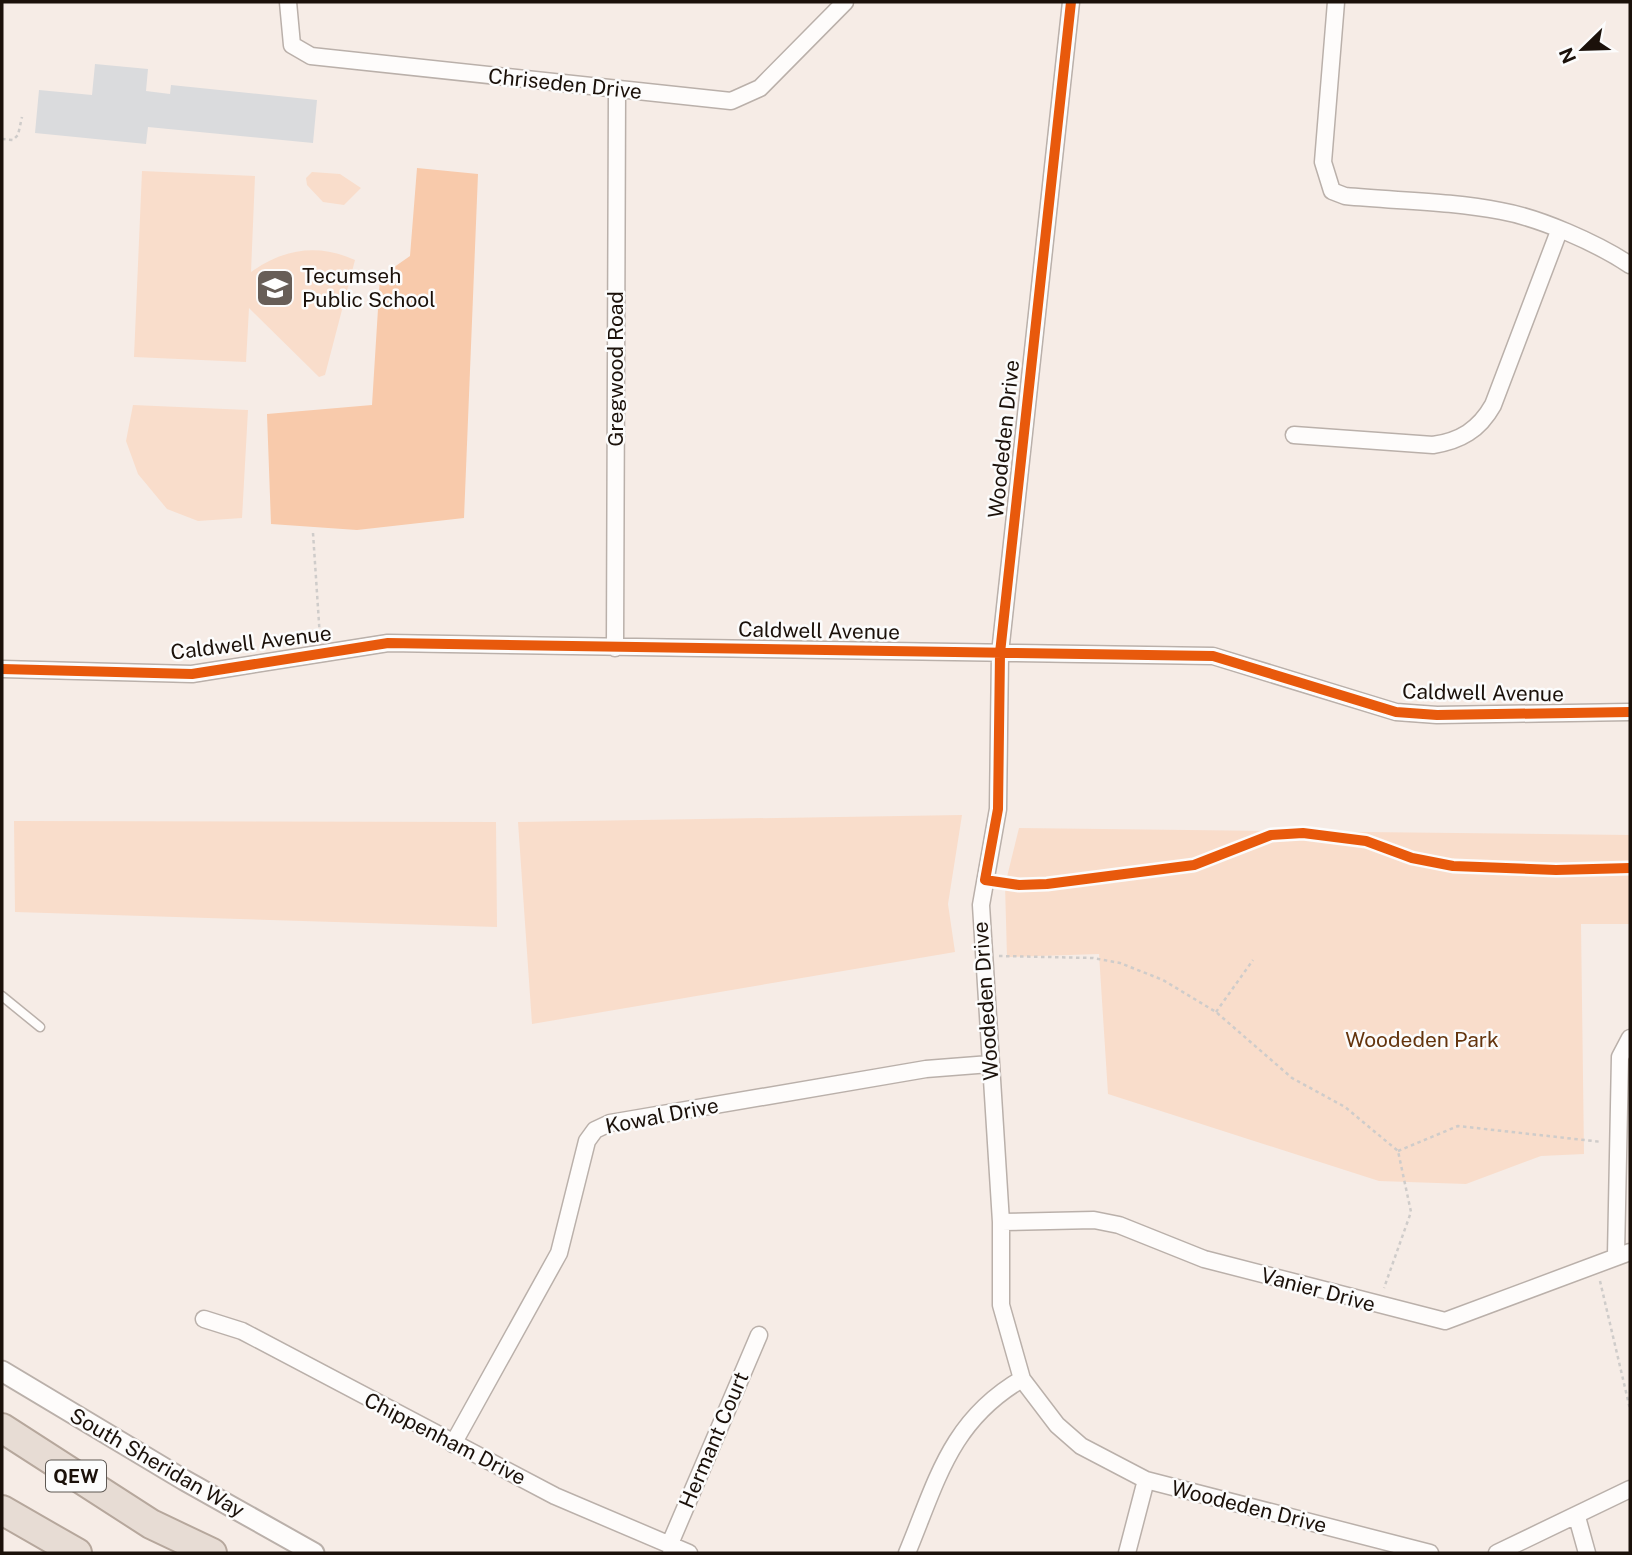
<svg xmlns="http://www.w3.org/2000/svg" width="1632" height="1555" font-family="'Public Sans',sans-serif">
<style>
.green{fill:#f9ddcb}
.forest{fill:#f8caab}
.building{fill:#dadbdd}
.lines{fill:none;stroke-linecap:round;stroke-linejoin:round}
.service-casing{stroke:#bab0aa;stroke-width:11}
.minor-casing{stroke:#bab0aa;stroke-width:19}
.tertiary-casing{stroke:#bab0aa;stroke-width:23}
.motorway-casing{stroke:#b6a79c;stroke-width:32}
.path{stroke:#cfccca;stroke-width:2.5;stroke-dasharray:3.5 3.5;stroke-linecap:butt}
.service{stroke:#fefcfb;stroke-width:8}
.minor{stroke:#fefcfb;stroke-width:16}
.tertiary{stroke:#fefcfb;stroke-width:19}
.motorway{stroke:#e7dcd4;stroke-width:28}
.cycleway-casing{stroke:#fcfcfc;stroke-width:15}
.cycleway{stroke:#e8590c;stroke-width:10}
.labels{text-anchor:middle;stroke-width:5;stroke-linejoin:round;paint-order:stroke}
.shield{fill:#fcfcfc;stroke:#5e5853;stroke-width:2}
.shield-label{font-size:19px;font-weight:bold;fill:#1b110a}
.street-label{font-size:21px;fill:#1b110a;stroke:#fcfcfc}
.poi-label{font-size:21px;fill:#1b110a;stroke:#fcfcfc;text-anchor:start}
.park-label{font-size:21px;fill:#64340d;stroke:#fcfcfc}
</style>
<rect width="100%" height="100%" fill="#f6ece6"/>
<!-- green -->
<path class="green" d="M142,171L255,176L251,272C283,249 318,243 355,260L325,375L319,377L249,308L246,362L134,357Z
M312,172L340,174L361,188L344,205L323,202L307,185L306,178Z
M133,405L248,410L242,518L198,521L167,509L138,474L126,441Z
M962,815L948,904L955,952L532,1024L518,822Z
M14,821L496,822L497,927L15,912Z
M1019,828L1630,835V924H1581L1584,1154L1541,1156L1466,1184L1379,1181L1108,1094L1099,954L1007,957L1005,885Z"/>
<!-- forest -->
<path class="forest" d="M417,168L478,174L464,518L357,530L271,524L267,414L372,405L380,277L410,256Z"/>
<!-- building -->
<path class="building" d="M95,64L148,69L146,91L170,94L171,85L317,100L313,143L148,127L146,144L35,133L39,90L92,95Z"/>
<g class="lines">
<defs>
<path id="service" d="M2,996L40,1027"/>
<path id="minor" d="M288,2L292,45L311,56L731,101L760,88L845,2
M1071,2L1000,653L998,809L981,905L1001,1222V1305L1022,1379L1057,1425L1081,1446L1146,1480L1430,1553
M1336,2L1323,162L1332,191L1345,196C1396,201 1450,201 1501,211C1540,218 1597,243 1630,265
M1294,435L1433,445C1460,441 1479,430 1493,405L1559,231
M615,648L617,91
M2,669L192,674L388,643L1213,656L1396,712L1437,715L1630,712
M1001,1222L1094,1220L1119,1225L1204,1259L1445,1321L1630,1252
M1616,1255L1620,1057L1630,1038
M204,1319L242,1331L555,1496L689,1553
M453,1444L559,1253L587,1141L595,1130L610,1123L926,1069L990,1064
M1577,1517L1587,1553
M669,1546L759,1335
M907,1553C937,1481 950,1421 1022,1379
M1127,1553L1146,1480
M1497,1553L1630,1489"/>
<path id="tertiary" d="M2,1371L184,1480L314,1553"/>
<path id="motorway" d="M2,1428L151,1524L212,1553
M2,1510L77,1553"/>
</defs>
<!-- service casing -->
<use href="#service" class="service-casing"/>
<!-- minor casing -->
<use href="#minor" class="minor-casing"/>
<!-- tertiary casing -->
<use href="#tertiary" class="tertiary-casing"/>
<!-- motorway casing -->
<use href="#motorway" class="motorway-casing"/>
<!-- path -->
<path class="path" d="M2,139L13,140L18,135L22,117
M313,533L320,638
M999,956L1093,958L1120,963L1163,980L1216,1012L1292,1078L1345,1107L1398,1151L1411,1212L1384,1288
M1216,1012L1253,960
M1398,1151L1458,1126L1602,1142
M1600,1281L1630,1409"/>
<!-- service -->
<use href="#service" class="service"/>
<!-- minor -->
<use href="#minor" class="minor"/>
<!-- tertiary -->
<use href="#tertiary" class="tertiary"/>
<!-- motorway -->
<use href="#motorway" class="motorway"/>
<defs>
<path id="cycleway" d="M1071,2L1000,653L998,809L985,880L1019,885L1047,884L1194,865L1271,835L1303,833L1366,841L1412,858L1453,866L1556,870L1630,868
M2,669L192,674L388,643L1213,656L1396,712L1437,715L1630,712"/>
</defs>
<!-- cycleway casing -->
<use href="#cycleway" class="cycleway-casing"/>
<!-- cycleway -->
<use href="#cycleway" class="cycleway"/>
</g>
<!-- icons -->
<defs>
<symbol id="school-square" viewBox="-11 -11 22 22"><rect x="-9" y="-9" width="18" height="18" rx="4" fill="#685e57" stroke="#fcfcfc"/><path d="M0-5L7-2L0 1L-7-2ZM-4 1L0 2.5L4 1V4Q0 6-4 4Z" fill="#fff"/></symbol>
</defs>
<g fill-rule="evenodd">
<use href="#school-square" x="253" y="266" width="44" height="44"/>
</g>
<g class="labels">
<!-- shield labels -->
<rect class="shield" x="46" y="1460.5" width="60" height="31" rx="5"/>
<g class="shield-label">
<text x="76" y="1483">QEW</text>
</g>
<!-- street labels -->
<g class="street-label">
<text transform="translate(565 84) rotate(6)" y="7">Chriseden Drive</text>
<text transform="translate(616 369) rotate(-90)" y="7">Gregwood Road</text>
<text transform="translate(1004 439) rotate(-84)" y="7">Woodeden Drive</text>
<text transform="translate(819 631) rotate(1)" y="7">Caldwell Avenue</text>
<text transform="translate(251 643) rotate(-7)" y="7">Caldwell Avenue</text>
<text transform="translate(1483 693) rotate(1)" y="7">Caldwell Avenue</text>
<text transform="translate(986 1001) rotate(-94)" y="7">Woodeden Drive</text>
<text transform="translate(662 1116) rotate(-11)" y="7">Kowal Drive</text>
<text transform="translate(1318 1290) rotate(15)" y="7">Vanier Drive</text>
<text transform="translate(445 1439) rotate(27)" y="7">Chippenham Drive</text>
<text transform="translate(714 1440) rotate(-67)" y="7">Hermant Court</text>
<text transform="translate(157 1463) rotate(30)" y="7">South Sheridan Way</text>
<text transform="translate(1249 1507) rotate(14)" y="7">Woodeden Drive</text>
</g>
<!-- poi labels -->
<g class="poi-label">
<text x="302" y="283">Tecumseh<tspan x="302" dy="24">Public School</tspan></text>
</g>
<!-- park labels -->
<g class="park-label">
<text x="1422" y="1047">Woodeden Park</text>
</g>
</g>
<!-- border -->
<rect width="1632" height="1555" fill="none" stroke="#1b110a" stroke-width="7"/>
<!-- north arrow -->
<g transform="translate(1583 49) rotate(247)" stroke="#fcfcfc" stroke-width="5" paint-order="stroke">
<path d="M0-5L12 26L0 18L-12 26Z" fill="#1b110a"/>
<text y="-10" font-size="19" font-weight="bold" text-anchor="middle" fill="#1b110a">N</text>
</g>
</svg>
